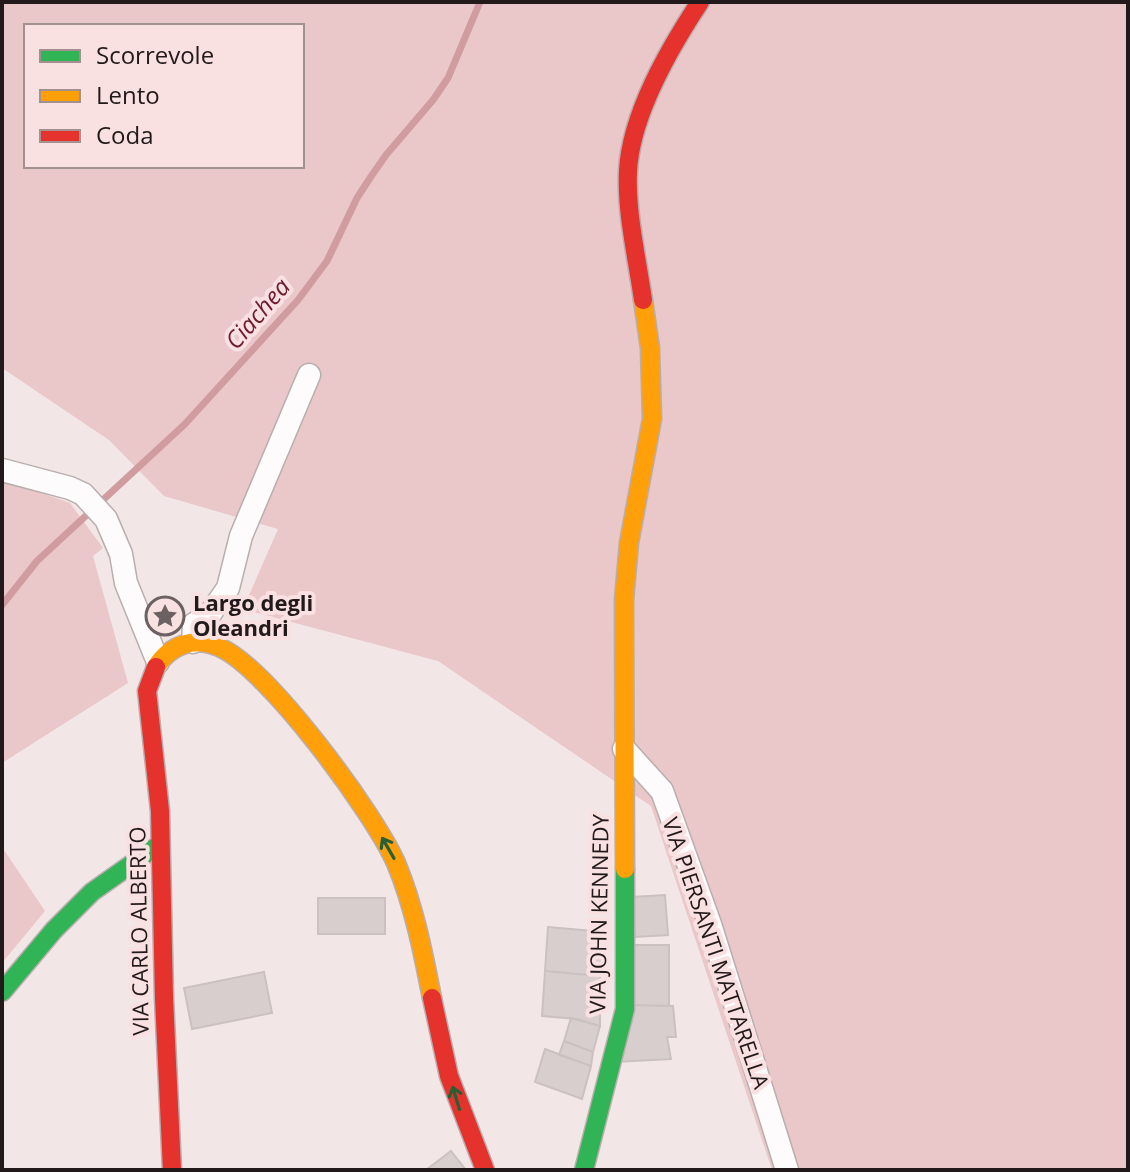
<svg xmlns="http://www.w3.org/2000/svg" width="1130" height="1172" font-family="'Open Sans',sans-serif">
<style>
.green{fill:#eac7c8;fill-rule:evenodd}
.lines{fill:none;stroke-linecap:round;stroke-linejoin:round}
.stream{stroke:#d09ca0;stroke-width:7}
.building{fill:#d9cece;stroke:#cbc1c1;stroke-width:2}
.street-casing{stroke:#b9aeae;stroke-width:25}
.fast-casing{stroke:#b9aeae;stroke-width:21}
.slow-casing{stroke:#b9aeae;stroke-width:21}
.jam-casing{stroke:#b9aeae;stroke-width:21}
.street{stroke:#fdfbfb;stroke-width:22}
.fast{stroke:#30b455;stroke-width:18}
.slow{stroke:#ff9f0a;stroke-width:18}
.jam{stroke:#e5322d;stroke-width:18}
.oneway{stroke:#285f35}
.labels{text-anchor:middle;stroke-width:8;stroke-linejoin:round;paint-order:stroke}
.poi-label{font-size:22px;font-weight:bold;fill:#22191a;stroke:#f9e0e1;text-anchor:start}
.street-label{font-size:22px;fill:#22191a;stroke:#f9e0e1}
.water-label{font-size:24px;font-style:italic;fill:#6f1c2a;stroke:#f9e0e1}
</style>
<rect width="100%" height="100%" fill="#f3e6e6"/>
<!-- green -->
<path class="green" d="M2,2H1128V1170H772L651,806L438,661L243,609L278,529L164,496L109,440L2,368ZM26,26H302V166H26Z
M2,479L70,503L103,548L93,556L128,683L2,763Z
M2,847L45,911L2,963Z"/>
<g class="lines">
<!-- stream -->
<path class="stream" d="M2,605L37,561L185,424L298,300L327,261L357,198L370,178L386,155L433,100L448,78L480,2"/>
</g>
<!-- building -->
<path class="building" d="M665,895L668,935L635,937L632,897Z
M318,898H385V934H318Z
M548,927L604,932L600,976L545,971Z
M633,945H669V1006L633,1005Z
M545,971L600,976V1026L577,1019L542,1016Z
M264,972L272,1013L192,1029L184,988Z
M633,1005L673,1006L676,1037H667L671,1059L616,1062Z
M571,1018L600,1026L593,1052L564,1041Z
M564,1041L593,1052L591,1066L559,1055Z
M545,1049L591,1066L582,1099L535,1082Z
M451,1151L466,1170H426Z"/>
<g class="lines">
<defs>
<path id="street" d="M2,470L70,488L83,494L106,519L121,554L126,583L158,662
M193,642L194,624L210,614L228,588L241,536L309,375
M624,749L662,791L710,924L787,1170"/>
<path id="fast" d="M2,992L54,930L92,892L160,844
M584,1170L625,1009V869"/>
<path id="slow" d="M156,667C170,645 194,636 219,647C267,667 374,813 396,863C414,906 423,952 432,998
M625,869L624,600L629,543L652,419L650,348L643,300"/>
<path id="jam" d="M643,300C637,257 626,213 628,171C631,114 669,49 700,2
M156,667L147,691L160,811L164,998L172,1170
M432,998L449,1076L485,1170"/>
</defs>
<!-- street casing -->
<use href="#street" class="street-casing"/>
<!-- fast casing -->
<use href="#fast" class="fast-casing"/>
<!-- slow casing -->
<use href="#slow" class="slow-casing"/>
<!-- jam casing -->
<use href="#jam" class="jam-casing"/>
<!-- street -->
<use href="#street" class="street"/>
<!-- fast -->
<use href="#fast" class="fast"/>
<!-- slow -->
<use href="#slow" class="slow"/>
<!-- jam -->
<use href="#jam" class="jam"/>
</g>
<!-- one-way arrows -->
<defs><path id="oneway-shaft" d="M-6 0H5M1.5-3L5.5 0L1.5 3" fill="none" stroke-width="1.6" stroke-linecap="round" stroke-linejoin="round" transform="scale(2)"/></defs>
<g class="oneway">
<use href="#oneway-shaft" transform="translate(388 848) rotate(-120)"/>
<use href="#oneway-shaft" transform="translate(456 1098) rotate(-107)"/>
</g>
<!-- icons -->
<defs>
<symbol id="sight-ring" viewBox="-11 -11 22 22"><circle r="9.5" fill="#f9e0e1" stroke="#6b6161" stroke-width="1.5"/><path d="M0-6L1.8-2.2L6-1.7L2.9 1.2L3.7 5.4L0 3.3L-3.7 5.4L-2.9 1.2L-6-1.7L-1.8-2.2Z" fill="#6b6161"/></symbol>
</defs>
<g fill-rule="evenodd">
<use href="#sight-ring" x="143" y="594" width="44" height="44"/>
</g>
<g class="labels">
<!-- poi labels -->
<g class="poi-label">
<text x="193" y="611">Largo degli<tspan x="193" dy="25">Oleandri</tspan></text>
</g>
<!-- street labels -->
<g class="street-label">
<text transform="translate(599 914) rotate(-89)" y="8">VIA JOHN KENNEDY</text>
<text transform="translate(139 931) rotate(-91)" y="8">VIA CARLO ALBERTO</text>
<text transform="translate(716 953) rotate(71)" y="8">VIA PIERSANTI MATTARELLA</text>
</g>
<!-- water labels -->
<g class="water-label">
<text transform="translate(258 314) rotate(-49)" y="8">Ciachea</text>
</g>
</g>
<!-- border -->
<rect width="1130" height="1172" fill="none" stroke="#22191a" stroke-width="8"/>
<!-- legend -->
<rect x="24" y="24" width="280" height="144" fill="#f9e0e1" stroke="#a39091" stroke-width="2"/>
<rect x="40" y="50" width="40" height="12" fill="#30b455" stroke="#a39091" stroke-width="2"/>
<text x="96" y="64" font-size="24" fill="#22191a">Scorrevole</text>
<rect x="40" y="90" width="40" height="12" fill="#ff9f0a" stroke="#a39091" stroke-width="2"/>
<text x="96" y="104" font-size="24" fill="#22191a">Lento</text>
<rect x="40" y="130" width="40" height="12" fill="#e5322d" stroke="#a39091" stroke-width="2"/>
<text x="96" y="144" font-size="24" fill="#22191a">Coda</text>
</svg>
